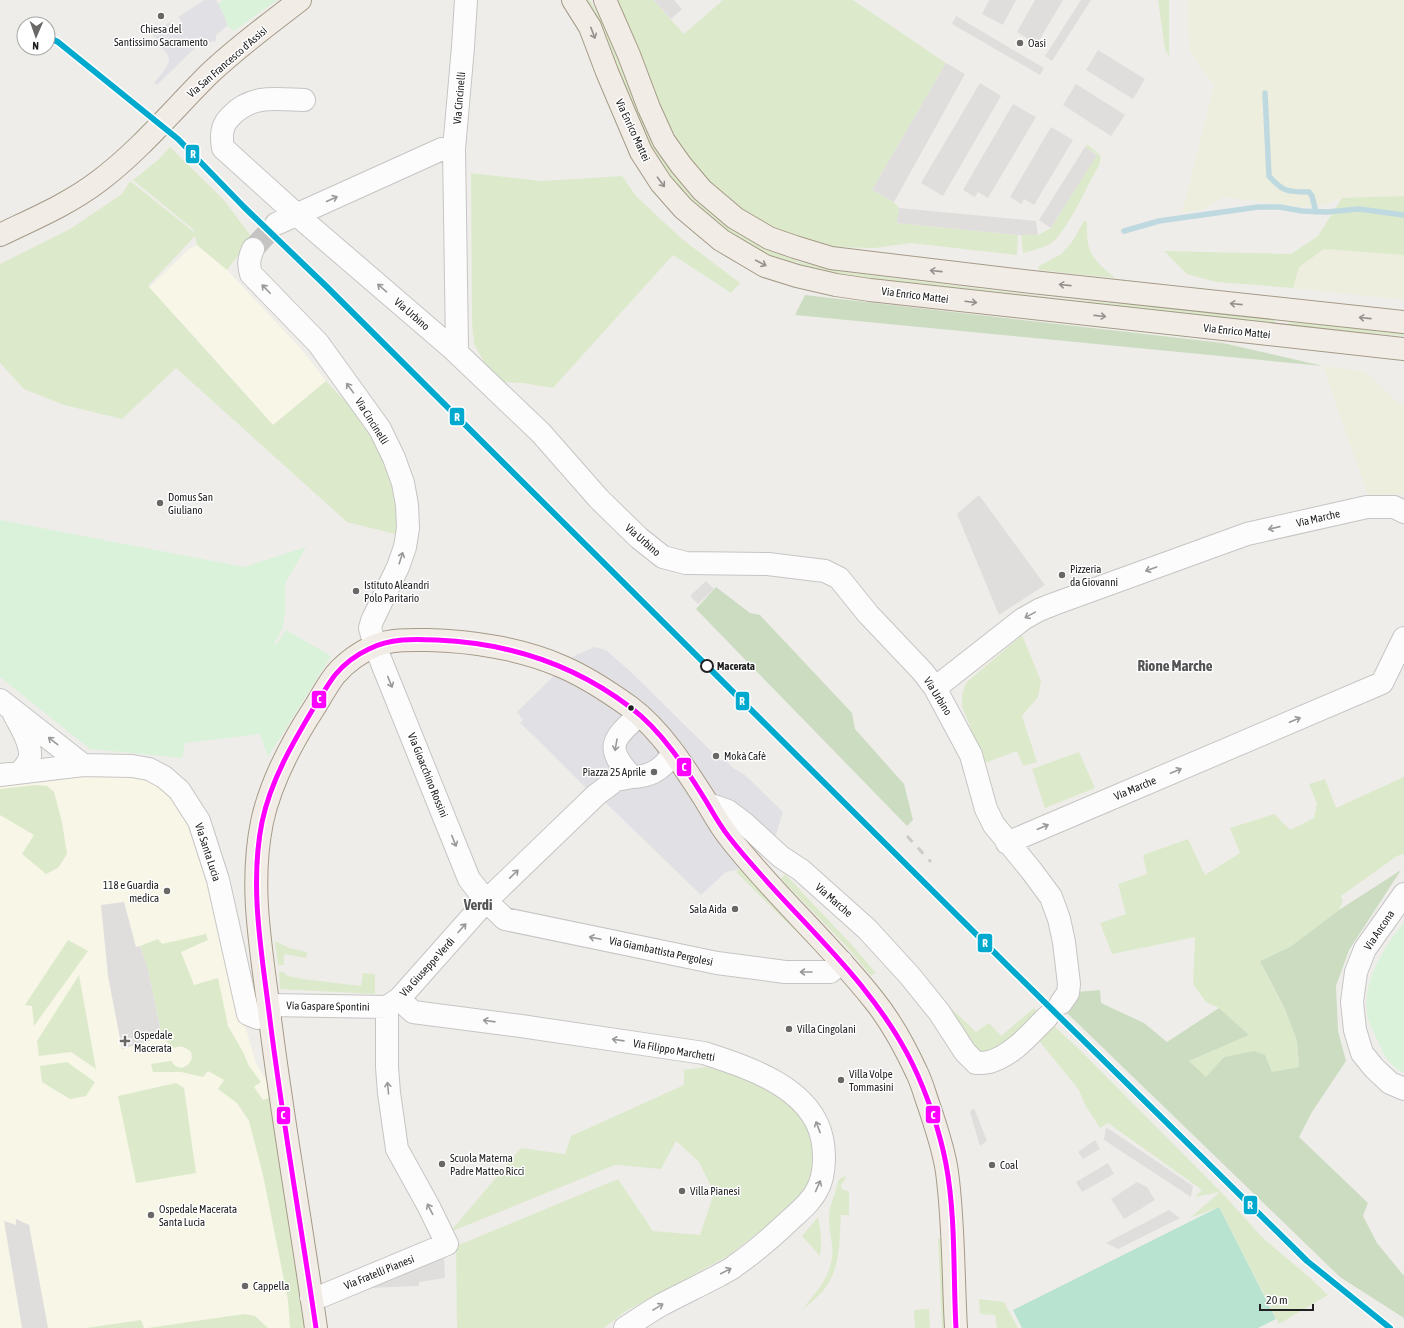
<svg xmlns="http://www.w3.org/2000/svg" width="1404" height="1328" font-family="'Asap Condensed',sans-serif">
<style>
.education{fill:#f7f6e7}
.farmland{fill:#eeeede}
.grass{fill:#dceacb}
.forest{fill:#cbdcc1}
.park{fill:#daf2da}
.pitch{fill:#b8e3d0}
.parking{fill:#dfdedd}
.plaza{fill:#e1e0e4}
.lines{fill:none;stroke-linecap:round;stroke-linejoin:round}
.stream{stroke:#bfd9e0;stroke-width:5.5}
.minor-tunnel{stroke:#c6c4c2;stroke-width:22;stroke-dasharray:22 11;stroke-linecap:butt}
.minor-casing{stroke:#c6c5c4;stroke-width:24}
.major-casing{stroke:#a59a87;stroke-width:24}
.minor{stroke:#fdfcfc;stroke-width:22}
.major{stroke:#f2ece7;stroke-width:22}
.rail{stroke:#cbcbcb;stroke-width:3;stroke-dasharray:8 8;stroke-linecap:butt}
.bus-1-casing{stroke:#fff;stroke-width:8}
.bus-1{stroke:#f0f;stroke-width:5}
.rail-1-casing{stroke:#fff;stroke-width:9}
.rail-1{stroke:#00a9ce;stroke-width:6}
.oneway{stroke:#94918e}
.oneway2{stroke:#9a9999}
.poi-dot{fill:#696867;stroke:#fff;stroke-width:1.5}
.stop-dot{fill:#fff;stroke:#212121;stroke-width:2}
.bus-dot{fill:#212121;stroke:#fff;stroke-width:1.5}
.labels{text-anchor:middle;stroke-width:3;stroke-linejoin:round;paint-order:stroke}
.poi-label{font-size:11px;fill:#212121;stroke:#fff;text-anchor:start}
.street-label{font-size:11px;fill:#212121;stroke:#fff}
.stop-label{font-size:11px;font-weight:bold;fill:#212121;stroke:#fff;text-anchor:start}
.district-label{font-size:15px;font-weight:bold;fill:#545454;stroke:#fff}
.line-badge{stroke:#fff;stroke-width:1.5}
.badge-label{font-size:11px;text-anchor:middle;font-weight:bold;fill:#fff}
</style>
<rect width="100%" height="100%" fill="#efedea"/>
<!-- education -->
<path class="education" d="M197,245L227,270L302,350L326,381L290,412L273,425L184,325L148,289L189,249Z
M105,771L161,783L198,833L243,1019L256,1063L274,1094L311,1328H0V782Z"/>
<!-- farmland -->
<path class="farmland" d="M1188,0H1404V196L1342,198L1324,205L1302,207L1223,197L1202,210L1182,213L1214,85L1189,50Z
M1324,249L1404,255V300L1293,288L1299,267Z
M1323,366L1365,372L1398,403H1404V495L1394,494L1368,496Z"/>
<!-- grass -->
<path class="grass" d="M583,0H590L601,19L628,81L677,177L703,206L724,223L750,240L774,252L800,262L846,272L1056,298L1273,318L1275,322L1273,324L852,278L800,267L773,257L747,245L721,228L699,211L673,181L648,146Z
M618,0H653L684,34L723,0H853L946,63L872,190L894,202L899,208L897,223L1018,235L1017,255L910,243L875,248L832,247L799,238L769,227L733,205L709,185L664,128L641,58Z
M1158,0H1169V56L1165,49Z
M1088,145L1098,153L1101,157L1099,166C1086,186 1068,232 1050,244C1042,248 1032,251 1023,253L1021,234L1038,235L1051,228L1097,154L1085,147Z
M170,147L223,199L251,236L250,240L227,270L197,245L195,236L148,286L273,425L326,381L368,425L395,480L399,535L347,522L176,368L122,419L64,405L24,389L0,363V264L70,229L122,194L130,181L194,232V230L133,180L158,160Z
M471,173L542,181L622,176L636,196L682,239L740,283L731,293L673,255L553,388L523,383L503,382L484,362L474,344L472,323Z
M1404,196V255L1324,249L1299,267L1293,288L1216,282L1187,274L1164,251L1291,254L1318,236L1342,198Z
M1084,221L1087,222C1086,254 1092,258 1115,278L1039,270L1038,268L1039,266L1061,254L1072,242Z
M1290,322L1404,331V336L1290,326L1288,324Z
M1022,635L1041,681L1038,697L1022,716L1037,762L1023,766L1017,751L985,763L962,707V695L966,683Z
M1079,752L1095,788L1045,808L1032,769Z
M1404,777V854L1397,856L1341,896L1343,901L1339,910L1290,947L1260,961L1285,1009L1297,1041L1299,1067L1272,1073L1265,1055L1224,1057L1206,1078L1189,1061L1249,1035L1219,1008L1206,1002L1193,984L1195,937L1112,954L1100,923L1126,914L1118,884L1147,874L1143,855L1188,839L1205,875L1240,853L1230,828L1274,814L1290,830L1314,818L1317,804L1309,784L1325,779L1336,808Z
M36,785L47,786L54,792L62,822L67,854L58,868L46,874L22,854L34,835L0,815V789Z
M741,867L827,962L736,872Z
M785,874L851,944L876,973L871,976L847,947L781,879Z
M206,934L208,940L181,952L194,985L218,978L228,1026L243,1052L249,1066L261,1082L254,1087L263,1100L271,1097L307,1328H290L288,1300L263,1175L249,1121L237,1103L218,1089L224,1080L208,1071L203,1077L181,1072H153L151,1064L171,1061L175,1066L182,1068L189,1064L192,1058L191,1052C184,1046 181,1046 173,1048L162,1037L148,969L140,946L158,939L162,944Z
M68,940L88,951L34,1026L32,1006L25,1005Z
M275,941L289,948L307,952L306,958L284,954V965H278Z
M279,972H283L288,976L303,979L361,986L363,973L375,974V994L280,989Z
M79,975L96,1069L71,1052L39,1056L37,1041Z
M921,979L976,1032L989,1023L1001,1036L1034,1008L1042,1016L1010,1044L989,1052L981,1051L972,1046Z
M1055,1027L1077,1047L1221,1192L1263,1238L1308,1276L1328,1295L1279,1324L1219,1207L1190,1218L1220,1192L1195,1197L1202,1190L1108,1123L1100,1128L1084,1103L1079,1090L1040,1042L1044,1034Z
M67,1062L95,1082L86,1096L70,1099L42,1082L40,1066Z
M705,1067L749,1076L790,1101L813,1132L815,1165L803,1197L728,1256L626,1311L604,1328H457L456,1246L618,1179L653,1231L700,1235L714,1193L699,1162L676,1141L661,1169L615,1165L450,1232L521,1148L565,1154L571,1136L684,1085V1070Z
M176,1083L184,1088L196,1173L136,1183L118,1096Z
M845,1176L846,1178L841,1185L843,1190L849,1191V1215H841C839,1241 841,1270 823,1291C817,1298 809,1304 802,1310C814,1294 826,1283 831,1263C835,1247 829,1235 829,1220C829,1208 831,1204 835,1193C839,1184 834,1181 845,1176Z
M818,1217C821,1230 822,1241 820,1256L802,1236Z
M938,1239H943L947,1328H942Z
M979,1299L1004,1302L1018,1328H997L995,1315L980,1314Z
M929,1309L930,1328H915L914,1310Z
M244,1314L255,1316L268,1328H148Z
M141,1320L144,1328H86Z"/>
<!-- forest -->
<path class="forest" d="M805,295L1223,343L1323,366L795,315Z
M716,587L750,613L760,615L852,713L855,729L904,784L913,820L907,826L696,609Z
M1401,870L1349,950L1336,986L1338,1031L1346,1061L1312,1112L1299,1137L1368,1203L1363,1216L1377,1243L1404,1276V1318L1340,1277L1067,1013L1077,992L1100,990L1101,1003L1144,1023L1167,1042L1219,1008L1249,1035L1189,1061L1206,1077L1224,1057L1254,1051L1265,1055L1272,1072L1299,1067L1297,1041L1285,1009L1260,961L1290,947L1339,910Z"/>
<!-- park -->
<path class="park" d="M223,0H277L234,31L227,26L225,17L218,4Z
M0,520L244,567L306,547L285,584V612L283,627L274,644L276,645L286,630L331,656L268,757L260,734L185,743L182,758L90,749L0,677Z
M1404,923V1073C1391,1067 1384,1056 1379,1043C1375,1035 1370,1026 1368,1018C1360,985 1384,946 1404,923Z"/>
<!-- pitch -->
<path class="pitch" d="M1219,1207L1276,1319L1258,1328H1022L1013,1310Z"/>
<!-- parking -->
<path class="parking" d="M653,0H674L682,9L671,19Z
M989,0H1016L1003,25L982,14Z
M1035,0H1063L1037,44L1017,32Z
M1081,0H1091L1052,61L1045,56Z
M956,16L1044,68L1040,75L952,24Z
M1098,50L1145,79L1133,99L1086,70Z
M946,63L965,74L894,202L872,190Z
M980,83L1001,96L943,196L921,183Z
M1076,84L1125,115L1111,136L1063,105Z
M1013,104L1036,117L988,198L978,192L975,197L963,190Z
M1051,127L1073,140L1034,205L1024,199L1021,204L1010,197Z
M1085,147L1097,155L1051,228L1039,220Z
M899,208L1036,221L1038,235H1018L897,223Z
M979,495L1045,585L999,615L957,514Z
M706,581L714,589L698,604L690,596Z
M124,902L136,947L140,946L148,969L162,1037L122,1049L108,976L101,905Z
M974,1108L987,1141L980,1146L970,1112Z
M1106,1127L1193,1186L1191,1197L1104,1140Z
M1095,1140L1100,1149L1083,1159L1078,1152Z
M1108,1163L1114,1174L1082,1192L1076,1182Z
M1137,1182L1147,1187L1155,1200L1124,1219L1111,1199Z
M1169,1210L1180,1218L1118,1249L1106,1243Z
M16,1219L29,1225L48,1328H22L4,1221L16,1225Z
M444,1254L445,1278L419,1282V1286L369,1288Z"/>
<!-- plaza -->
<path class="plaza" d="M205,0H216L225,17L227,26L216,35V41L199,44L157,85L154,83L166,68L169,61L168,55L152,34L170,22L175,29L183,23L178,17Z
M594,647L606,650L632,673L721,761L724,759L733,768L745,775L783,812L774,841L737,870L726,872L701,895L608,805L588,790L534,736L520,723L523,720L517,712L574,656L590,649Z"/>
<g class="lines">
<!-- stream -->
<path class="stream" d="M1265,93L1269,176C1283,192 1288,192 1309,192L1312,196L1316,212
M1124,231L1159,221L1258,207H1280L1302,211L1327,212L1359,209L1404,215"/>
<!-- minor-tunnel -->
<path class="minor-tunnel" d="M253,249L276,224"/>
<defs>
<path id="minor" d="M304,100C276,99 252,94 231,116C227,120 224,124 223,129C221,135 222,142 223,148L297,215L454,350L541,433L599,499L639,538L663,557L686,563L768,564L825,571L839,578L868,614L923,672L935,688L971,755L986,809L994,825L1031,870L1051,897L1059,919L1064,942L1069,984L1068,993L1061,1003
M276,224L442,149H454
M253,249C249,258 248,264 251,274L318,343L380,429L394,458L403,483L407,505L408,528L405,547L398,567L372,621L370,628L375,646L469,879L486,901L505,919L717,963L785,972H830L842,962
M454,350L457,346L454,149L463,47L466,0
M935,688L1023,619L1039,610L1054,604L1247,534L1367,507H1394L1404,512
M0,700L83,765
M14,714C20,726 31,742 30,756C29,763 24,768 20,772
M639,715C612,740 604,747 632,777C651,777 663,769 673,753
M0,775L83,765L132,766L149,769L164,777L179,790L199,821L218,880L248,1014L258,1018L270,1016
M708,804L728,811L744,823L781,857L801,870L867,929L910,976L939,1012L965,1052L976,1063C981,1063 985,1063 989,1062C1012,1056 1031,1033 1047,1017
M1007,843L1382,683L1404,638
M1404,894L1365,949L1356,972L1352,1002L1355,1030L1362,1053L1374,1068L1390,1083L1404,1089
M399,999L413,1012L521,1026L704,1053C747,1067 811,1087 822,1138C825,1152 825,1172 819,1186C813,1200 801,1210 790,1220C773,1236 755,1252 736,1265C731,1270 724,1272 718,1276C699,1286 680,1295 661,1305C649,1312 637,1320 625,1328
M269,1005L387,1007
M387,1007L399,999L486,901L596,795L616,780L632,777
M311,1297L322,1296L447,1244L429,1207L397,1149L389,1093L387,1067V1007"/>
<path id="major" d="M573,0L590,27L607,72L641,152L661,183L683,208L721,240L765,266L797,276L836,285L870,290L1404,349
M605,0L629,55L649,108L664,141L681,165L702,190L735,218L769,238L795,247L831,258L1032,282L1404,322
M0,235C33,219 69,204 99,181C139,151 172,111 208,75C236,48 269,24 300,0
M316,1328C301,1222 282,1117 269,1011C261,946 249,887 262,822C271,780 293,740 316,705C322,695 328,684 335,675C345,663 361,651 377,645C393,639 411,640 428,640C472,641 523,649 563,667C586,677 609,692 630,707C661,730 685,768 706,801C713,813 720,826 729,837C773,894 828,942 873,999C891,1021 905,1047 917,1073C922,1083 925,1095 929,1106C936,1127 944,1150 947,1172C954,1224 953,1276 956,1328"/>
</defs>
<!-- minor casing -->
<use href="#minor" class="minor-casing"/>
<!-- major casing -->
<use href="#major" class="major-casing"/>
<!-- minor -->
<use href="#minor" class="minor"/>
<!-- major -->
<use href="#major" class="major"/>
<!-- rail -->
<path class="rail" d="M907,836L931,862"/>
<defs>
<path id="bus-1" d="M316,1328C301,1225 283,1123 270,1020C262,954 249,887 262,822C271,779 294,741 316,704C322,695 328,684 335,675C344,664 356,655 369,649C390,638 414,639 437,640C508,643 572,663 630,707C662,731 685,767 706,801C713,813 720,826 729,837C789,914 870,976 913,1065C927,1094 940,1132 946,1164C956,1218 953,1274 956,1328"/>
</defs>
<!-- bus-1 casing -->
<use href="#bus-1" class="bus-1-casing"/>
<!-- bus-1 -->
<use href="#bus-1" class="bus-1"/>
<defs>
<path id="rail-1" d="M48,37L58,42L178,139L244,207L327,287L1009,967L1307,1261L1390,1328"/>
</defs>
<!-- rail-1 casing -->
<use href="#rail-1" class="rail-1-casing"/>
<!-- rail-1 -->
<use href="#rail-1" class="rail-1"/>
</g>
<!-- one-way arrows -->
<defs><path id="oneway-shaft" d="M-6 0H5M1.5-3L5.5 0L1.5 3" fill="none" stroke-width="1.6" stroke-linecap="round" stroke-linejoin="round"/></defs>
<g class="oneway">
<use href="#oneway-shaft" transform="translate(593 33) rotate(69)"/>
<use href="#oneway-shaft" transform="translate(661 182) rotate(53)"/>
<use href="#oneway-shaft" transform="translate(761 263) rotate(28)"/>
<use href="#oneway-shaft" transform="translate(936 271) rotate(-174)"/>
<use href="#oneway-shaft" transform="translate(1065 285) rotate(-174)"/>
<use href="#oneway-shaft" transform="translate(971 302) rotate(7)"/>
<use href="#oneway-shaft" transform="translate(1236 304) rotate(-174)"/>
<use href="#oneway-shaft" transform="translate(1100 316) rotate(6)"/>
<use href="#oneway-shaft" transform="translate(1365 318) rotate(-174)"/>
</g>
<g class="oneway2">
<use href="#oneway-shaft" transform="translate(332 199) rotate(-24)"/>
<use href="#oneway-shaft" transform="translate(382 288) rotate(-139)"/>
<use href="#oneway-shaft" transform="translate(266 289) rotate(-134)"/>
<use href="#oneway-shaft" transform="translate(350 388) rotate(-126)"/>
<use href="#oneway-shaft" transform="translate(1274 528) rotate(167)"/>
<use href="#oneway-shaft" transform="translate(401 558) rotate(-72)"/>
<use href="#oneway-shaft" transform="translate(1151 569) rotate(160)"/>
<use href="#oneway-shaft" transform="translate(1030 615) rotate(151)"/>
<use href="#oneway-shaft" transform="translate(390 682) rotate(68)"/>
<use href="#oneway-shaft" transform="translate(1295 720) rotate(-23)"/>
<use href="#oneway-shaft" transform="translate(53 741) rotate(-142)"/>
<use href="#oneway-shaft" transform="translate(616 745) rotate(100)"/>
<use href="#oneway-shaft" transform="translate(1176 771) rotate(-23)"/>
<use href="#oneway-shaft" transform="translate(1043 827) rotate(-23)"/>
<use href="#oneway-shaft" transform="translate(454 841) rotate(68)"/>
<use href="#oneway-shaft" transform="translate(514 874) rotate(-44)"/>
<use href="#oneway-shaft" transform="translate(462 928) rotate(-48)"/>
<use href="#oneway-shaft" transform="translate(595 938) rotate(-168)"/>
<use href="#oneway-shaft" transform="translate(806 972) rotate(-180)"/>
<use href="#oneway-shaft" transform="translate(489 1021) rotate(-172)"/>
<use href="#oneway-shaft" transform="translate(618 1040) rotate(-172)"/>
<use href="#oneway-shaft" transform="translate(388 1088) rotate(-95)"/>
<use href="#oneway-shaft" transform="translate(818 1127) rotate(-111)"/>
<use href="#oneway-shaft" transform="translate(818 1186) rotate(-66)"/>
<use href="#oneway-shaft" transform="translate(430 1209) rotate(-117)"/>
<use href="#oneway-shaft" transform="translate(726 1271) rotate(-28)"/>
<use href="#oneway-shaft" transform="translate(658 1307) rotate(-31)"/>
</g>
<!-- markers -->
<g class="poi-dot">
<circle cx="161" cy="16" r="4"/>
<circle cx="1020" cy="43" r="4"/>
<circle cx="160" cy="503" r="4"/>
<circle cx="1062" cy="575" r="4"/>
<circle cx="356" cy="591" r="4"/>
<circle cx="716" cy="756" r="4"/>
<circle cx="654" cy="772" r="4"/>
<circle cx="167" cy="891" r="4"/>
<circle cx="735" cy="909" r="4"/>
<circle cx="789" cy="1029" r="4"/>
<path d="M123 1035h4v4h4v4h-4v4h-4v-4h-4v-4h4z"/>
<circle cx="841" cy="1080" r="4"/>
<circle cx="442" cy="1164" r="4"/>
<circle cx="992" cy="1165" r="4"/>
<circle cx="682" cy="1191" r="4"/>
<circle cx="151" cy="1215" r="4"/>
<circle cx="245" cy="1286" r="4"/>
</g>
<circle class="stop-dot" cx="707" cy="666" r="6"/>
<circle class="bus-dot" cx="631" cy="708" r="3.5"/>
<g class="labels">
<!-- poi labels -->
<g class="poi-label">
<text x="161" y="33" text-anchor="middle">Chiesa del<tspan x="161" dy="13">Santissimo Sacramento</tspan></text>
<text x="1028" y="47">Oasi</text>
<text x="168" y="501">Domus San<tspan x="168" dy="13">Giuliano</tspan></text>
<text x="1070" y="573">Pizzeria<tspan x="1070" dy="13">da Giovanni</tspan></text>
<text x="364" y="589">Istituto Aleandri<tspan x="364" dy="13">Polo Paritario</tspan></text>
<text x="724" y="760">Mokà Cafè</text>
<text x="646" y="776" text-anchor="end">Piazza 25 Aprile</text>
<text x="159" y="889" text-anchor="end">118 e Guardia<tspan x="159" dy="13">medica</tspan></text>
<text x="727" y="913" text-anchor="end">Sala Aida</text>
<text x="797" y="1033">Villa Cingolani</text>
<text x="134" y="1039">Ospedale<tspan x="134" dy="13">Macerata</tspan></text>
<text x="849" y="1078">Villa Volpe<tspan x="849" dy="13">Tommasini</tspan></text>
<text x="450" y="1162">Scuola Materna<tspan x="450" dy="13">Padre Matteo Ricci</tspan></text>
<text x="1000" y="1169">Coal</text>
<text x="690" y="1195">Villa Pianesi</text>
<text x="159" y="1213">Ospedale Macerata<tspan x="159" dy="13">Santa Lucia</tspan></text>
<text x="253" y="1290">Cappella</text>
</g>
<!-- street labels -->
<g class="street-label">
<text transform="translate(227 62) rotate(-41)" y="4">Via San Francesco d'Assisi</text>
<text transform="translate(459 98) rotate(-85)" y="4">Via Cincinelli</text>
<text transform="translate(633 130) rotate(65)" y="4">Via Enrico Mattei</text>
<text transform="translate(915 295) rotate(7)" y="4">Via Enrico Mattei</text>
<text transform="translate(412 314) rotate(41)" y="4">Via Urbino</text>
<text transform="translate(1237 331) rotate(6)" y="4">Via Enrico Mattei</text>
<text transform="translate(372 421) rotate(58)" y="4">Via Cincinelli</text>
<text transform="translate(1318 518) rotate(-13)" y="4">Via Marche</text>
<text transform="translate(643 540) rotate(41)" y="4">Via Urbino</text>
<text transform="translate(938 696) rotate(58)" y="4">Via Urbino</text>
<text transform="translate(428 775) rotate(68)" y="4">Via Gioacchino Rossini</text>
<text transform="translate(1135 788) rotate(-23)" y="4">Via Marche</text>
<text transform="translate(208 852) rotate(72)" y="4">Via Santa Lucia</text>
<text transform="translate(834 900) rotate(41)" y="4">Via Marche</text>
<text transform="translate(1379 930) rotate(-56)" y="4">Via Ancona</text>
<text transform="translate(661 951) rotate(12)" y="4">Via Giambattista Pergolesi</text>
<text transform="translate(427 967) rotate(-48)" y="4">Via Giuseppe Verdi</text>
<text transform="translate(328 1006) rotate(1)" y="4">Via Gaspare Spontini</text>
<text transform="translate(674 1050) rotate(10)" y="4">Via Filippo Marchetti</text>
<text transform="translate(379 1272) rotate(-22)" y="4">Via Fratelli Pianesi</text>
</g>
<!-- stop labels -->
<g class="stop-label">
<text x="717" y="670">Macerata</text>
</g>
<!-- district labels -->
<g class="district-label">
<text x="1175" y="671">Rione Marche</text>
<text x="478" y="910">Verdi</text>
</g>
</g>
<g class="line-badge">
<rect x="185" y="144" width="15" height="20" rx="4" fill="#00a9ce"/>
<rect x="449" y="407" width="16" height="19" rx="4" fill="#00a9ce"/>
<rect x="311" y="690" width="16" height="19" rx="4" fill="#f0f"/>
<rect x="735" y="691" width="15" height="20" rx="4" fill="#00a9ce"/>
<rect x="676" y="757" width="16" height="20" rx="4" fill="#f0f"/>
<rect x="977" y="933" width="16" height="20" rx="4" fill="#00a9ce"/>
<rect x="925" y="1105" width="16" height="19" rx="4" fill="#f0f"/>
<rect x="276" y="1106" width="15" height="19" rx="4" fill="#f0f"/>
<rect x="1243" y="1195" width="15" height="20" rx="4" fill="#00a9ce"/>
</g>
<g class="badge-label">
<text x="193" y="158">R</text>
<text x="457" y="421">R</text>
<text x="319" y="703">C</text>
<text x="742" y="705">R</text>
<text x="684" y="771">C</text>
<text x="985" y="947">R</text>
<text x="933" y="1119">C</text>
<text x="283" y="1119">C</text>
<text x="1250" y="1209">R</text>
</g>
<!-- north arrow -->
<g transform="translate(36 36) rotate(182)"><circle r="19" fill="#ffffff" stroke="#a6a6a6"/>
<path d="M0-3L7 15L0 10L-7 15Z" fill="#696867"/>
<text y="-6" font-size="11" font-weight="bold" text-anchor="middle" fill="#212121">N</text>
</g>
<!-- scale -->
<path d="M1260 1304v6h53v-6" fill="none" stroke="#212121" stroke-width="2"/>
<text x="1266" y="1304" font-size="12" fill="#212121" stroke="#ffffff" stroke-width="3" paint-order="stroke">20 m</text>
</svg>
